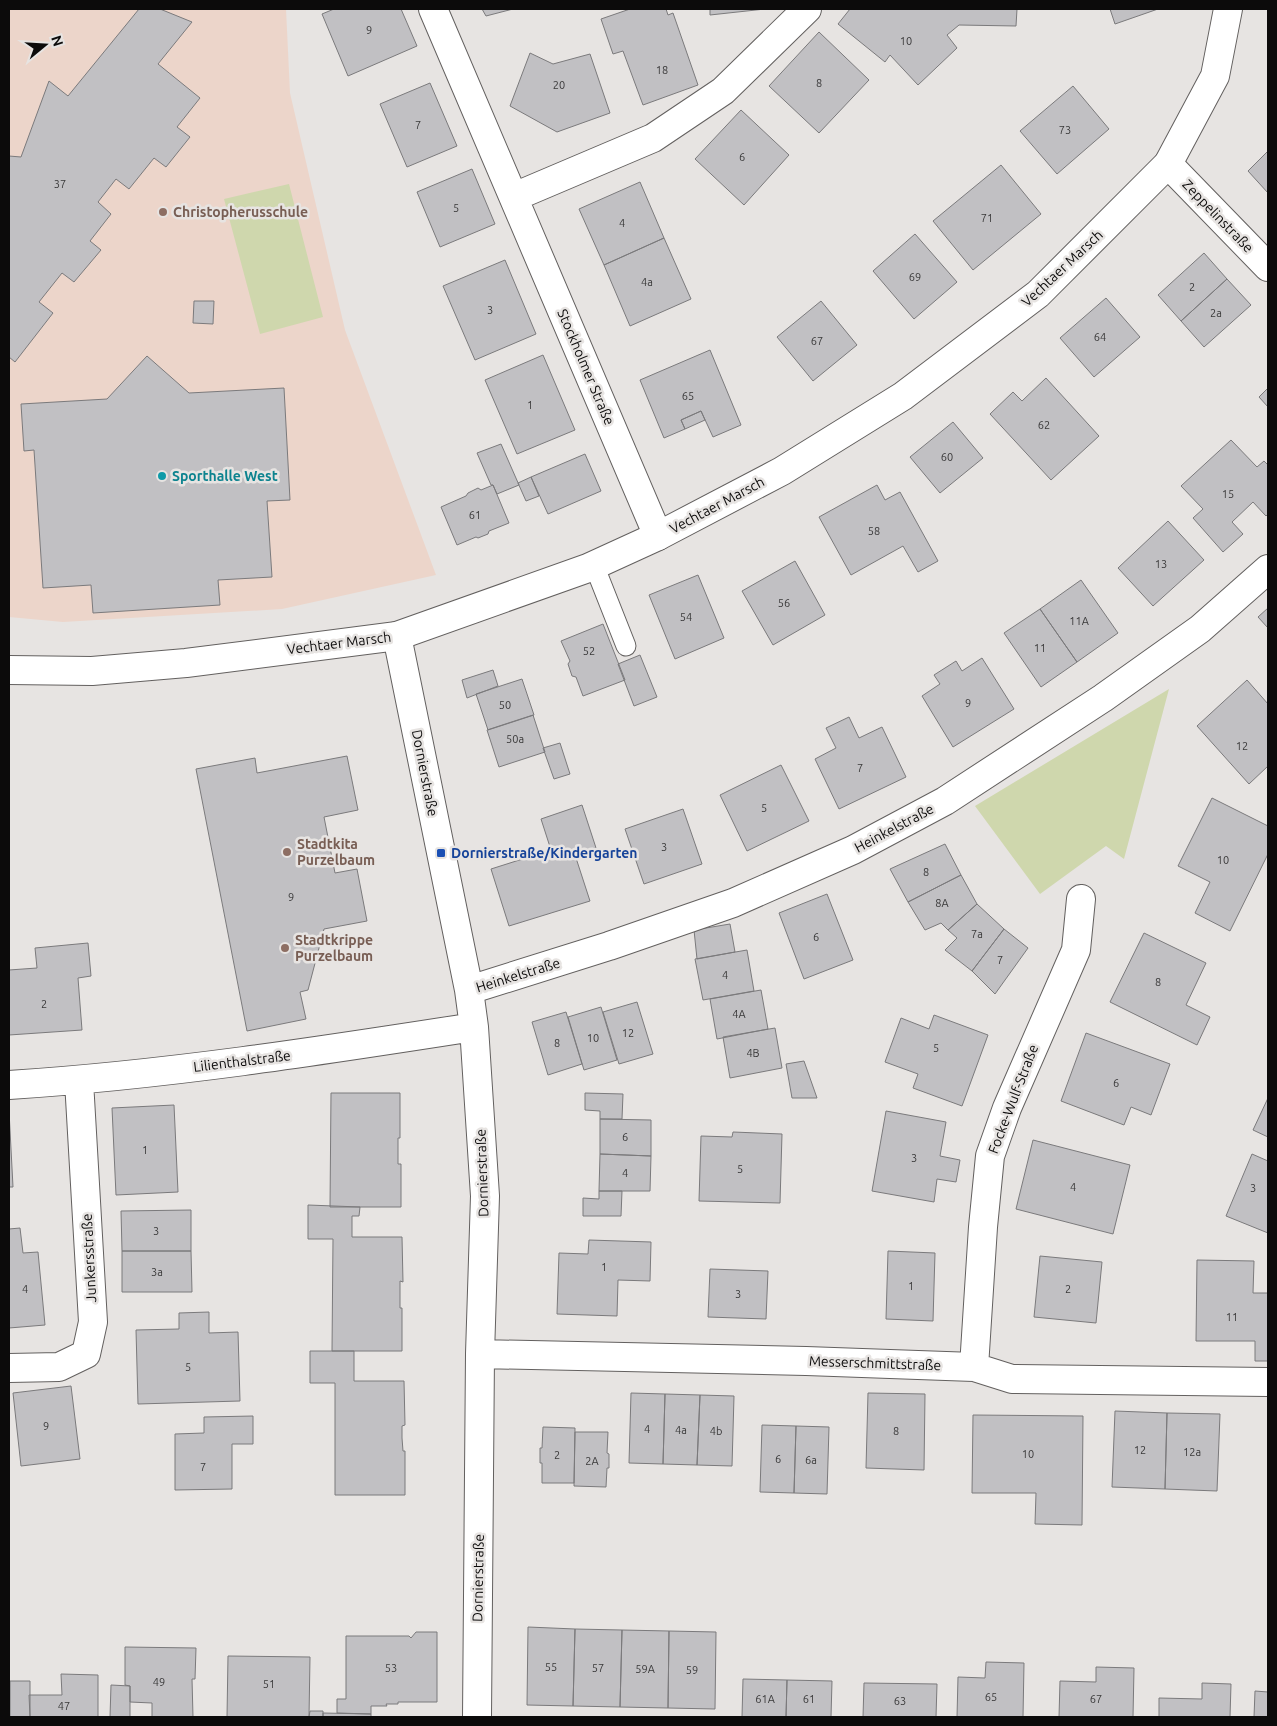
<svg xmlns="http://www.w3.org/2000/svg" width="1277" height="1726" font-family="Ubuntu,sans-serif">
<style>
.education{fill:#ecd5ca}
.green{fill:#cfd7ad}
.building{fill:#c1c0c3;stroke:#7b7a7c}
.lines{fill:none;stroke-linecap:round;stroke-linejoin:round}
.service-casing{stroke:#63605f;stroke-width:21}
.minor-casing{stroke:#63605f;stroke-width:30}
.tertiary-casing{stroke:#63605f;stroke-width:30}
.service{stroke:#fff;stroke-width:19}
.minor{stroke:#fff;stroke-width:28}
.tertiary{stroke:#fff;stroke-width:28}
.education-dot{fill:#8d6e63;stroke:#e7e4e2;stroke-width:2}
.culture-dot{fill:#0f9aa8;stroke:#e7e4e2;stroke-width:2}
.transit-dot{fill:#1a4fb4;stroke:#e7e4e2;stroke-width:2}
.labels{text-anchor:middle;stroke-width:5;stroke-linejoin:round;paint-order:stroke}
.number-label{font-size:11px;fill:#393839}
.education-label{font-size:14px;font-weight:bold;fill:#785e54;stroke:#e7e4e2;text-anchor:start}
.street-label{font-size:14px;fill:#0c0b0b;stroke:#e7e4e2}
.culture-label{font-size:14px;font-weight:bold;fill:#0d838f;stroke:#e7e4e2;text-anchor:start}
.transit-label{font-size:14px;font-weight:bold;fill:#164399;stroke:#e7e4e2;text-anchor:start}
</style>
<rect width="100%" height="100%" fill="#e7e4e2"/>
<!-- education -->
<path class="education" d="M9,9H286L290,93L345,330L436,575L282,609L63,622L9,617Z"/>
<!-- green -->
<path class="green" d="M289,184L323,317L260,334L224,199Z
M1169,689L1124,859L1106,846L1040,894L975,806Z"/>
<!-- building -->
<path class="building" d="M139,9H160L192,22L158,64L200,98L177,127L190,137L166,167L154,158L129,189L116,179L98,202L111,214L90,241L101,250L74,282L62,273L39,302L53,313L15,362L9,357V156L21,157L49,81L68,96Z
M334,9H401L417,46L348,76L322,14Z
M482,9H513L486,16Z
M630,9H666L668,15L673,13L698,85L643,105L623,51L613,54L601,19Z
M710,9H765L710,15Z
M850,9H1017L1016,26L959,25L947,35L957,48L918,85L890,55L885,62L838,24Z
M1110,9H1158L1115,24Z
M819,32L869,80L819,133L769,86Z
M530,53L553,64L590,54L610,113L557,132L510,106Z
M430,83L457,146L407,167L380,104Z
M1073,86L1109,129L1057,174L1020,131Z
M741,110L789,155L744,205L695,159Z
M1268,151V193L1248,171Z
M1001,165L1041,214L973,270L933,221Z
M472,169L495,224L440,247L417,192Z
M640,182L664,238L604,265L579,209Z
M915,234L957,282L914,319L873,271Z
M664,238L691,299L630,326L604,265Z
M1204,253L1227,279L1181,321L1158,295Z
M505,260L536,334L475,360L443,286Z
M1227,279L1251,305L1204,347L1181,321Z
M1106,298L1140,337L1094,377L1060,338Z
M194,301H214L213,324L193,323Z
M821,301L857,345L813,381L777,337Z
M710,350L741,425L713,437L701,411L681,420L685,429L664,438L640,380Z
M543,355L575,430L517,454L485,380Z
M147,356L189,393L284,388L290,500L267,501L272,577L218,580L220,605L93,613L91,585L43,588L34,450L24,451L21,404L107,399Z
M1046,378L1099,436L1051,480L990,414L1013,392L1022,401Z
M1268,388V407L1259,397Z
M701,411L705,420L685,429L681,420Z
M953,422L983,458L940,493L910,457Z
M1231,440L1257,467L1264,461L1268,465V514L1266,516L1253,502L1232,522L1243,534L1223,552L1193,518L1203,509L1181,486Z
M501,444L519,485L497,494L493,485H491L477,453Z
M585,454L601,491L548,514L531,477Z
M531,477L539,496L526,501L518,483Z
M493,485L509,523L489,531L488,534L478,538L476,537L457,545L441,507L466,496L468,493L478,488L481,490Z
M877,485L885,500L900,492L938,561L918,572L903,546L851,575L819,517Z
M1168,521L1204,560L1153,606L1118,568Z
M795,561L825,615L773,645L742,591Z
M698,575L724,638L675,659L649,595Z
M1081,580L1118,633L1077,662L1040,609Z
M1268,608V628L1258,617Z
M1040,609L1077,662L1041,687L1004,633Z
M603,624L625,680L583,696L576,677L572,676L568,664L570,661L561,641Z
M640,655L657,697L634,706L618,664Z
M982,658L1014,709L953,747L922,696L940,684L934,675L956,661L962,671Z
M493,670L498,686L467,698L462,680Z
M522,679L534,715L488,730L476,694Z
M1247,680L1268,704V766L1249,784L1197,726Z
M533,715L545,752L499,767L487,730Z
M849,717L859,738L882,727L906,777L839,809L815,759L836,748L826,728Z
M560,743L570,774L554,779L543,748Z
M347,756L358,810L324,817L335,873L357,869L367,921L324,929L308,990L300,992L306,1019L247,1031L196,769L255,758L257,773Z
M781,765L809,821L747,851L720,795Z
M1212,798L1268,826V854L1230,931L1195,913L1210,882L1178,866Z
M582,805L597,851L576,858L590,901L509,926L491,869L551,850L541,819Z
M683,809L702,864L644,884L625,829Z
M945,844L961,875L908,902L890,869Z
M961,875L977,904L948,930L941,923L925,930L908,902Z
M827,894L853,960L804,979L779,913Z
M977,904L1004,929L972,971L945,950L957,938L948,930Z
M730,924L735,952L697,959L694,930Z
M1004,929L1028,948L995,994L972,971Z
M1144,933L1206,963L1186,1005L1210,1017L1197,1045L1110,1002Z
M88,943L91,976L78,978L82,1030L9,1035V970L37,968L35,948Z
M747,950L754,991L703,1000L695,959Z
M761,990L768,1029L717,1039L710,999Z
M637,1002L653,1054L619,1064L603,1012Z
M601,1007L617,1060L584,1070L568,1017Z
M566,1012L582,1064L548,1075L532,1022Z
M934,1015L988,1035L962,1106L913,1088L918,1074L885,1062L901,1018L929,1029Z
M775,1028L782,1068L730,1078L723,1037Z
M1086,1033L1170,1064L1151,1115L1131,1107L1124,1125L1061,1101Z
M804,1061L817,1098H792L786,1064Z
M331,1093H400V1138H398V1164H401V1207H330Z
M585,1093L623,1094L622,1119H600V1111L585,1110Z
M1268,1098V1137L1253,1130Z
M174,1105L178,1192L116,1195L112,1108Z
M9,1111L13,1187H9Z
M886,1111L946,1122L940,1156L960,1160L956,1182L937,1179L934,1202L872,1191Z
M600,1119L651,1120V1156L600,1154Z
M733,1132L782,1134L780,1203L699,1201L701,1136L732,1137Z
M1033,1140L1130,1165L1113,1234L1016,1209Z
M600,1154L651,1156L650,1191H599Z
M1252,1154L1268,1161V1233L1226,1216Z
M599,1191H622L621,1216H583V1198L599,1199Z
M308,1205L360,1207L359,1216H352V1237H402L403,1282L400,1281V1308H402V1351H332L333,1239H308Z
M191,1210V1251H122L121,1211Z
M20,1228L23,1253L38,1252L45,1325L9,1328V1229Z
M589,1240L651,1242L650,1281L618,1280L617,1316L557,1314L559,1253L588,1254Z
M122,1251H191L192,1292H122Z
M888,1251L935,1253L933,1321L886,1319Z
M1040,1256L1102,1262L1096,1323L1034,1317Z
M1197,1260L1254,1261L1253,1293H1268V1361H1255V1341H1196Z
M710,1269L768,1271L766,1319L708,1317Z
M209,1312V1333L238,1332L240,1401L138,1404L136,1330L179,1329V1313Z
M310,1351H354V1381H404L405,1425L402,1426V1438L403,1451H405V1495H335V1383H310Z
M71,1386L80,1459L21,1466L13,1393Z
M631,1393L665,1394L663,1464L629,1463Z
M868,1393L925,1394L924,1470L866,1468Z
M665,1394L700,1395L697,1465L663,1464Z
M700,1395L734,1396L732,1466L697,1465Z
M1115,1411L1167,1413L1165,1489L1112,1487Z
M1167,1413L1220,1414L1217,1491L1165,1489Z
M973,1415L1083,1416L1082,1525L1035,1524L1036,1493H972Z
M253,1416V1444H232V1489L175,1490V1434L204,1433V1417Z
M762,1425L796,1426L794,1493L760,1492Z
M796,1426L829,1427L827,1494L794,1493Z
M543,1427L575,1428L574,1483H542V1463H540V1448H542Z
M575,1432H608L607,1453L609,1454V1468H607L606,1487L574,1486Z
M528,1627L575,1629L573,1706L527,1705Z
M575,1629L622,1630L620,1707L573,1706Z
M622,1630L669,1631L668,1708L620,1707Z
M669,1631L716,1632L715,1709L668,1708Z
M416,1632H437V1702H398V1704H386L387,1706H371V1714L337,1713V1699H346V1636H409L411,1638Z
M125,1647L196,1648L195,1679H192L193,1717H152V1703L130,1702V1686L125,1685Z
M228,1656L310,1657L309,1717H227Z
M986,1662L1024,1663L1023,1717H957L958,1677L985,1678Z
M1096,1667L1134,1668L1133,1717H1059L1060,1681L1096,1682Z
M61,1674L98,1675V1717H30L29,1695H62Z
M743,1679L787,1680L786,1717H742Z
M787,1680L832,1681L831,1717H786Z
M10,1681H30V1717H10Z
M864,1683L937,1684L936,1717H863Z
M1202,1683L1231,1684L1230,1717H1159V1698L1202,1699Z
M111,1685L130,1686V1717H110Z
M1255,1691L1268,1692V1717H1254Z
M310,1711H323V1717H309Z
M323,1713L371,1714V1717H323Z"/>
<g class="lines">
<defs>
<path id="service" d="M594,565L626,646"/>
<path id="minor" d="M433,9L658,536
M1168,164L1268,267
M514,197L653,138L723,91L807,9
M397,636L469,990L474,1027L485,1196L480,1354L477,1717
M469,990L609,946L733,903L853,850L945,801L1103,698L1200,629L1268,569
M9,1085C165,1075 320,1051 474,1027
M480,1354L806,1361L974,1367L1012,1379L1268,1382
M974,1367L983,1227L990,1156L1007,1108L1076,950L1081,899
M9,1368L59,1367L86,1354L93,1322L79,1081"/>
<path id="tertiary" d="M9,670L92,671L186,663L397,636L588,568L658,536L782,471L903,396L1038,294L1168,164L1215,76L1228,9"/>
</defs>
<!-- service casing -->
<use href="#service" class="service-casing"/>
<!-- minor casing -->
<use href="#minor" class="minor-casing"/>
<!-- tertiary casing -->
<use href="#tertiary" class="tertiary-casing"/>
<!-- service -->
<use href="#service" class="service"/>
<!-- minor -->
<use href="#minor" class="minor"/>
<!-- tertiary -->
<use href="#tertiary" class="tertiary"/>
</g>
<!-- markers -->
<g class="education-dot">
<circle cx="163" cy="212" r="5"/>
<circle cx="287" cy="852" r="5"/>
<circle cx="285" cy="948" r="5"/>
</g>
<circle class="culture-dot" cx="162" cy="476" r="5"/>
<rect class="transit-dot" x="436" y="848" width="10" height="10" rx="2.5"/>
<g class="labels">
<!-- number labels -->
<g class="number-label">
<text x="369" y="34">9</text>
<text x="906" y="45">10</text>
<text x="662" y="74">18</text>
<text x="819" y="87">8</text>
<text x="559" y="89">20</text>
<text x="418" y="129">7</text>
<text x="1065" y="134">73</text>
<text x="742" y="161">6</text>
<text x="60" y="188">37</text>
<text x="456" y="212">5</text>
<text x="987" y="222">71</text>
<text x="622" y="227">4</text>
<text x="915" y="281">69</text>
<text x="647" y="286">4a</text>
<text x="1192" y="291">2</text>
<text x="490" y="314">3</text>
<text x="1216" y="317">2a</text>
<text x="1100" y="341">64</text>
<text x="817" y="345">67</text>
<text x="688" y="400">65</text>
<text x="530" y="409">1</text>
<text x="1044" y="429">62</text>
<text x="947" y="461">60</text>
<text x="1228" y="498">15</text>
<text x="475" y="519">61</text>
<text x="874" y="535">58</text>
<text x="1161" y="568">13</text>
<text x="784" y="607">56</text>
<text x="686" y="621">54</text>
<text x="1079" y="625">11A</text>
<text x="1040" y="652">11</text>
<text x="589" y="655">52</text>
<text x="968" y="707">9</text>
<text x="505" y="709">50</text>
<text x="515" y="743">50a</text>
<text x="1242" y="750">12</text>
<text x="860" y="772">7</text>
<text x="764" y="812">5</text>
<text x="664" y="851">3</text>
<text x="1223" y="864">10</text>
<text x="926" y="876">8</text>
<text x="291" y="901">9</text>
<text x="942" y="907">8A</text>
<text x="977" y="938">7a</text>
<text x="816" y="941">6</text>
<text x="1000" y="964">7</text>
<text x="725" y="979">4</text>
<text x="1158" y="986">8</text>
<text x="44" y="1008">2</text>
<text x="739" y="1018">4A</text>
<text x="628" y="1037">12</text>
<text x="593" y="1042">10</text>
<text x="557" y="1047">8</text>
<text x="936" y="1052">5</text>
<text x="753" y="1057">4B</text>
<text x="1116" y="1087">6</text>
<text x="625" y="1141">6</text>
<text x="145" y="1154">1</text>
<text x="914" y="1162">3</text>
<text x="740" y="1173">5</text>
<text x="625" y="1177">4</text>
<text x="1073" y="1191">4</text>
<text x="1253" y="1192">3</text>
<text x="156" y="1235">3</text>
<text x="604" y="1271">1</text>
<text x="157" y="1276">3a</text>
<text x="911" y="1290">1</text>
<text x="25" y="1293">4</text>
<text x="1068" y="1293">2</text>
<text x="738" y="1298">3</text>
<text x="1232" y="1321">11</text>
<text x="188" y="1371">5</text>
<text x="46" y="1430">9</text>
<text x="647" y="1433">4</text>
<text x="681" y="1434">4a</text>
<text x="716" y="1435">4b</text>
<text x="896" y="1435">8</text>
<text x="1140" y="1454">12</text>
<text x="1192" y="1456">12a</text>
<text x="1028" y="1458">10</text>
<text x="557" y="1459">2</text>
<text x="778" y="1463">6</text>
<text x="811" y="1464">6a</text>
<text x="592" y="1465">2A</text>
<text x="203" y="1471">7</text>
<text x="551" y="1671">55</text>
<text x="391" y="1672">53</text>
<text x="598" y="1672">57</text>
<text x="645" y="1673">59A</text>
<text x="692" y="1674">59</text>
<text x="159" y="1686">49</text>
<text x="269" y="1688">51</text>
<text x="991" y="1701">65</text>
<text x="765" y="1703">61A</text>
<text x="809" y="1703">61</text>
<text x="1096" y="1703">67</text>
<text x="900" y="1705">63</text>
<text x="64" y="1710">47</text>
</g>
<!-- education labels -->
<g class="education-label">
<text x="173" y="217">Christopherusschule</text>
<text x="297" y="849">Stadtkita<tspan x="297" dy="16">Purzelbaum</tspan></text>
<text x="295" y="945">Stadtkrippe<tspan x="295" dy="16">Purzelbaum</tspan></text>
</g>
<!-- street labels -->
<g class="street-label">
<text transform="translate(1218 216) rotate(46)" y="5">Zeppelinstraße</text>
<text transform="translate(1062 268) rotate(-43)" y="5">Vechtaer Marsch</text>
<text transform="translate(586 367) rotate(67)" y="5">Stockholmer Straße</text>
<text transform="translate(717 505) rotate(-28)" y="5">Vechtaer Marsch</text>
<text transform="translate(339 643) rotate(-7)" y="5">Vechtaer Marsch</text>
<text transform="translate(425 773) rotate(79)" y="5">Dornierstraße</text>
<text transform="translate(894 828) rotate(-28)" y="5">Heinkelstraße</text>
<text transform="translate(518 975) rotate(-17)" y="5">Heinkelstraße</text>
<text transform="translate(242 1061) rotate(-7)" y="5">Lilienthalstraße</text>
<text transform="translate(1013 1099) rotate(-69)" y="5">Focke-Wulf-Straße</text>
<text transform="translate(482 1173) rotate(-92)" y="5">Dornierstraße</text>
<text transform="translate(89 1258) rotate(-93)" y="5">Junkersstraße</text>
<text transform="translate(875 1363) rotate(2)" y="5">Messerschmittstraße</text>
<text transform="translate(478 1578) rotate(-89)" y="5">Dornierstraße</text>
</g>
<!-- culture labels -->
<g class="culture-label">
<text x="172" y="481">Sporthalle West</text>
</g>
<!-- transit labels -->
<g class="transit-label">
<text x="451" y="858">Dornierstraße/Kindergarten</text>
</g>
</g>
<!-- border -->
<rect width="1277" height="1726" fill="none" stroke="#0c0b0b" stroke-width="20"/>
<!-- north arrow -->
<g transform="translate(45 45) rotate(72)" stroke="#e7e4e2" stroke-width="4" paint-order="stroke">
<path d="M0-4L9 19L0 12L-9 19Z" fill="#0c0b0b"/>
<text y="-8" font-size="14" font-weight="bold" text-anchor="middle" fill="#0c0b0b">N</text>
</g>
</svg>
